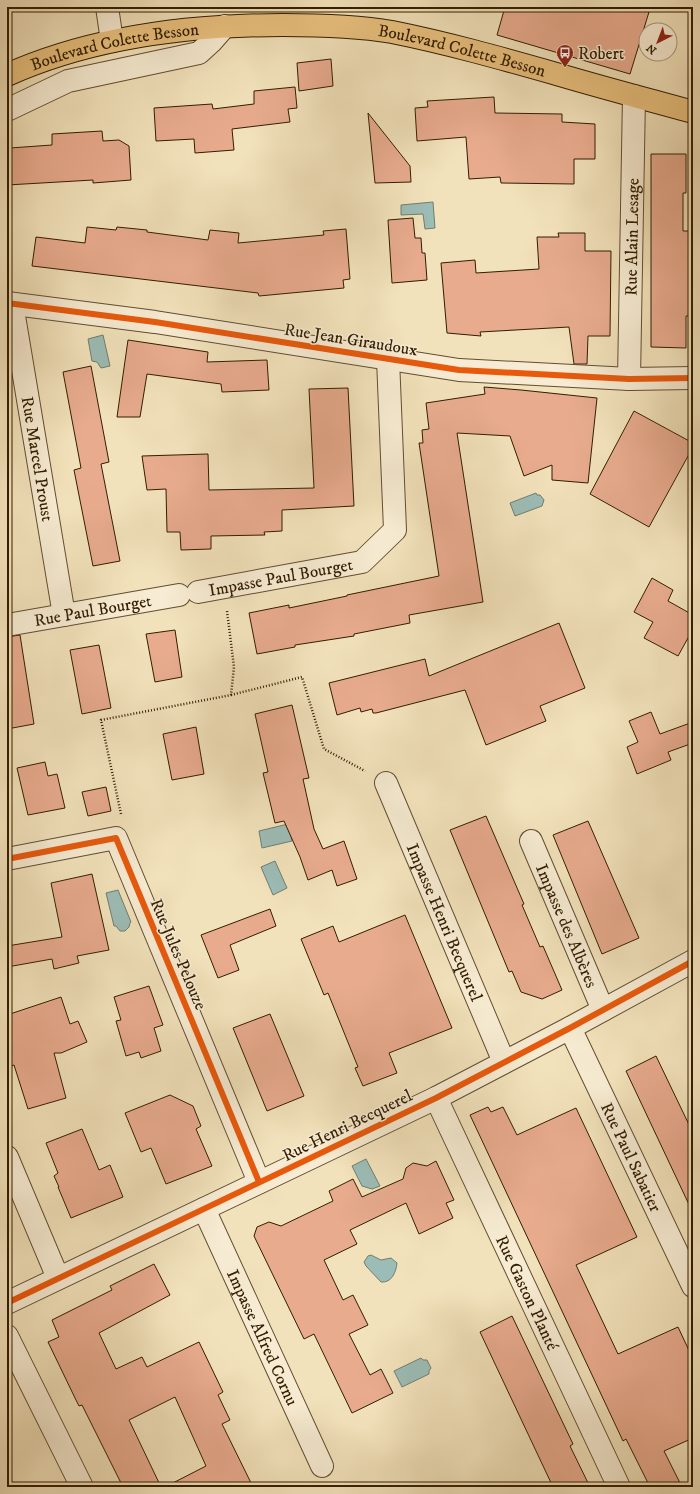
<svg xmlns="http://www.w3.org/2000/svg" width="700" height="1494" font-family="'IM FELL DW Pica',serif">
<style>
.water{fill:#9cbdb7;stroke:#727d6e}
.building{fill:#e8ab8e;stroke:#321d00}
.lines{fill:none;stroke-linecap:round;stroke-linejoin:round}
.minor-casing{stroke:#624e2f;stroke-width:24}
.major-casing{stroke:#321d00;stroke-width:24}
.path{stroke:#321d00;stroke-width:2.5;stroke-dasharray:1 2;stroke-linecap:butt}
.minor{stroke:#f7ecd3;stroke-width:22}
.major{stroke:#e9c17e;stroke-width:22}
.cycleway-casing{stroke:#f7ecd3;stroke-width:8}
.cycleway{stroke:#e8590c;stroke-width:6}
.labels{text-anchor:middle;stroke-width:3;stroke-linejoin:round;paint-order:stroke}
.street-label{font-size:17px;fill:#321d00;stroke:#f7ecd3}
.poi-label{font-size:17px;fill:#321d00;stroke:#f7ecd3;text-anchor:start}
</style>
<rect width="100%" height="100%" fill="#f2e2bb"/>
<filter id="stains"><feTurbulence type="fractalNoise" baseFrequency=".005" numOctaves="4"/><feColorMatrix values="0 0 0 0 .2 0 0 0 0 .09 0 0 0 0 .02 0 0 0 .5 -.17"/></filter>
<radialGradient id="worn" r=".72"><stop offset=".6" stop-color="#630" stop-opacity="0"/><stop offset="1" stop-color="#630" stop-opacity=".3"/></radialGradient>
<!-- water -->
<path class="water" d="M433,202L435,228L425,229L423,214L401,215V205Z
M103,335L110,366L101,368L97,362L92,361L88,339Z
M536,493L537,495H540L544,500L542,506L515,516L510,503Z
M288,824L292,841L262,848L259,831Z
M275,861L287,888L273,895L261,867Z
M118,890L131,922L130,923L129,927L125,931H120L116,926H114L106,893Z
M366,1159L380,1186L372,1189L362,1186L352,1166Z
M371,1255L381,1260L391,1258L397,1263C396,1272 392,1283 381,1282L366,1266L364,1262L368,1256Z
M421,1358L423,1360H427L431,1368L429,1371V1374L402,1387L394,1371Z"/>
<!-- building -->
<path class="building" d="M505,7H630L649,12L630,74L497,35Z
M331,59L333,86L299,91L297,63Z
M295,87L297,108L288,109L290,122L232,129L234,150L195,153L194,139L156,141L154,108L212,104L213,109L254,104V91Z
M494,97L495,113L562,114V122L595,124V159H574V184L501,183L500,177L469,179L466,137L417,141L415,108L428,107L427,101Z
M368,113L410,166L411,182L375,183Z
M102,131L103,141L119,140L129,146L131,180L93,183V180L7,185V156H10V148L52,145V134Z
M651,154H686V193H683V231H693V269H690V316H686V348L651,347Z
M413,218L415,238H421L422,253H425L427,280L392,283L388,220Z
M87,227L116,230L117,227L147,230V232L208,240L210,230L239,233L238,243L324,235L323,231L346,229L350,279L343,280L344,288L259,296L258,293L32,266L36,237L85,243Z
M558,233H585V251H611L610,336H588L587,364H574L569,327L480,332L481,336L447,333L441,263L475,260L476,273L539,269L537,237H559Z
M128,340L208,352L207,362L267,360L269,390L222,392L221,384L147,374L140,417H117Z
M91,366L109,462L101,464L120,561L93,566L74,470L81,468L63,372Z
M484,387L521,390L597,398L588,483L552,480V465L524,476L510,436L457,433L483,602L409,615L410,623L354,634V636L295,645V647L257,654L249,613L289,605V608L347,596V595L439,576L419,443H423L422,430L429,429L426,403L485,394Z
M348,388L354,506L282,510V531L264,532L265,535L211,536V549L181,550L180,532H167L166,489L147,490L142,456L208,454L209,490L314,488L309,389Z
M634,411L693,443V447L649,527L590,494Z
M652,578L673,590L668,601L693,615V629L678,656L644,638L653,622L634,612Z
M559,623L585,688L540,706L546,721L486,745L465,690L376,713H373L372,709L361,712L360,708L337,715L329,683L425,659L429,676Z
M175,630L182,677L155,682L146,634Z
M20,635L34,724L7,729V637Z
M99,645L111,708L82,714L70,650Z
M292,705L309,778L303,779L314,829L323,849L344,841L357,879L337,886L332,870L308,880L300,857L284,821L275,823L263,773L268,772L255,714Z
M651,712L660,734L693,722V743L668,752L671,760L637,774L627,747L638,742L629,721Z
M196,727L204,774L172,780L163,734Z
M45,762L48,776L57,774L65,808L28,815L17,768Z
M106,787L111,811L88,816L82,792Z
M486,816L524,904L522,905L540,947L543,946L562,990L542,999L521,992L512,971L509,972L450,830Z
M588,821L639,938L602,954L553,835Z
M92,874L109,950L77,956L79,963L54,969L52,959L7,967V946L62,937L51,883Z
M270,909L276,926L230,945L239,970L218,978L201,935Z
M405,915L452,1028L389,1053L397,1073L363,1086L355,1068L358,1067L328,993L324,995L301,939L333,926L339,942Z
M149,986L163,1025L154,1028L161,1051L141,1058L139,1052L126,1056L116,1021L121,1020L114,997Z
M61,997L70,1024L78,1021L87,1042L61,1053H54L66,1098L28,1109L14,1065L7,1068V1015Z
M270,1014L304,1096L267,1111L233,1028Z
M656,1056L693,1133V1213L626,1071Z
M170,1095L193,1106L201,1126L196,1129L212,1166L166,1184L151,1148L141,1152L125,1113Z
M488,1107L491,1112L503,1107L517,1135L576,1108L637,1237L576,1265L592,1299L618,1354L678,1327L693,1359V1438L664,1451L682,1487H650L626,1439L623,1441L470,1115Z
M82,1129L99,1170L110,1165L123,1197L71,1218L58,1187H59L54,1176L58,1173L46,1143Z
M436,1161L454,1200L446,1203L453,1218L419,1234L406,1203L350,1230L357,1244L324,1260L343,1300L353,1295L368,1325L349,1334L370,1375L381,1369L393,1393L352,1413L314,1334L304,1339L254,1236L257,1227L269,1222L281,1226L333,1201L329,1191L353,1179L362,1197L403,1179L406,1168L413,1163L427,1166Z
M154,1264L170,1295L99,1333L116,1369L142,1357L147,1367L199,1342L223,1392L218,1395L230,1420L222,1424L253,1487H165L206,1466L175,1397L129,1420L161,1487H123L82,1405L79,1406L75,1398L48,1342L59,1337L52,1320L112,1290L110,1286Z
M512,1316L573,1444L570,1446L590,1487H553L480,1332Z"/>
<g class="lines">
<defs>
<g id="minor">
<path d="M107,7L112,41"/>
<path d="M7,110L68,81L199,53L211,42L225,26"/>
<path d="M7,303L155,322L459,370L629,379L693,378"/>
<path id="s1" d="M12,304L64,615"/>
<path id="s2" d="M629,379L634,96"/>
<path id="s3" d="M198,592L362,562L395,530L388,359"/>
<path id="s4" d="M7,625L179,595"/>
<path id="s5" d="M386,783L504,1062"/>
<path id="s6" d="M531,841L603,1010"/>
<path d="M7,859L116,838L259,1182"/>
<path id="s7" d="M570,1028L693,1286"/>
<path id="s8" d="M436,1098L619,1487"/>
<path d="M7,1157L58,1278"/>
<path id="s9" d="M204,1209L322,1466"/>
<path d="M7,1303L436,1098L570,1028L693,961"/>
<path d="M7,1336L82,1487"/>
</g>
<g id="major">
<path id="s10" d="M7,75C92,37 191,25 283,25C319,25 357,26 392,32C447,43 500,58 553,73C600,87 646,99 693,112"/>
</g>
</defs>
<!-- minor casing -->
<use href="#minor" class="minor-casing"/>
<!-- major casing -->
<use href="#major" class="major-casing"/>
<!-- path -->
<path class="path" d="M231,695L302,677L324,749L365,771
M121,814L101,720L231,695L234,667L227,611"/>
<!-- minor -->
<use href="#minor" class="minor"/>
<!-- major -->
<use href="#major" class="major"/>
<defs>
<path id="cycleway" d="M7,303L155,322L459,370L629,379L693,378
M7,859L116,838L259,1182
M7,1303L436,1098L570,1028L693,961"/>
</defs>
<!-- cycleway casing -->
<use href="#cycleway" class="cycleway-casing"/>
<!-- cycleway -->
<use href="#cycleway" class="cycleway"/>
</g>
<!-- icons -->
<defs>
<symbol id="bus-pin" viewBox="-11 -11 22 30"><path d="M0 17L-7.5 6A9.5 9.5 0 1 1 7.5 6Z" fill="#8f2418" stroke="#f7ecd3"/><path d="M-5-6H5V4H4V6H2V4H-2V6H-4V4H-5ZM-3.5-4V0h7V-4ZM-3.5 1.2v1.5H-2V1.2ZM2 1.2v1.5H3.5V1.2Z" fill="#fff"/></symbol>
</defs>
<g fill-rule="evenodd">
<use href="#bus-pin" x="555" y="43" width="20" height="27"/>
</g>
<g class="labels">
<!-- street labels -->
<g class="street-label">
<text dy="6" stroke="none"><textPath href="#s10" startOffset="112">Boulevard Colette Besson</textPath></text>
<text dy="6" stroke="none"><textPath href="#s10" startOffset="464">Boulevard Colette Besson</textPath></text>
<text dy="6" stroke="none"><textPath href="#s2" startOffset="142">Rue Alain Lesage</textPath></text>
<text transform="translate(351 339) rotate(9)" y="6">Rue Jean Giraudoux</text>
<text dy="6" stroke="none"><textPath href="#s1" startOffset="157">Rue Marcel Proust</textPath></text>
<text dy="6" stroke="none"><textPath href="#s3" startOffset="84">Impasse Paul Bourget</textPath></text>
<text dy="6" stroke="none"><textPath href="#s4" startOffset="87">Rue Paul Bourget</textPath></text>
<text dy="6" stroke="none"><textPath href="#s5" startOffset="151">Impasse Henri Becquerel</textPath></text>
<text dy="6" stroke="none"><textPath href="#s6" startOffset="92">Impasse des Albères</textPath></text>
<text transform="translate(179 954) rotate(67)" y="6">Rue Jules Pelouze</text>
<text transform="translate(347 1125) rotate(-26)" y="6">Rue Henri Becquerel</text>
<text dy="6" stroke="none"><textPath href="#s7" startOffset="143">Rue Paul Sabatier</textPath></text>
<text dy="6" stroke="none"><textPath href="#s8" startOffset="215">Rue Gaston Planté</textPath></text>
<text dy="6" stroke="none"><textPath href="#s9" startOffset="141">Impasse Alfred Cornu</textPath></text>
</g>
<!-- poi labels -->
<g class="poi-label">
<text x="578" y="59">Robert</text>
</g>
</g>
<!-- margin -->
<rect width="700" height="1494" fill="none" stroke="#f2e2bb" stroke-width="24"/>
<rect x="8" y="8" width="684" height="1478" fill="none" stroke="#321d00" stroke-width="2"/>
<rect x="12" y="12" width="676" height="1470" fill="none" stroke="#321d00"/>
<!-- north arrow -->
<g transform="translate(658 42) rotate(222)"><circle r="19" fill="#f7ecd3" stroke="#a8997f"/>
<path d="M0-3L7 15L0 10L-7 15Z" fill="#8f2418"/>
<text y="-6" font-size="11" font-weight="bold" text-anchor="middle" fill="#321d00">N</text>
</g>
<rect width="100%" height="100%" filter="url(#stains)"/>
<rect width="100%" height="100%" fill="url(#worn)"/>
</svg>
